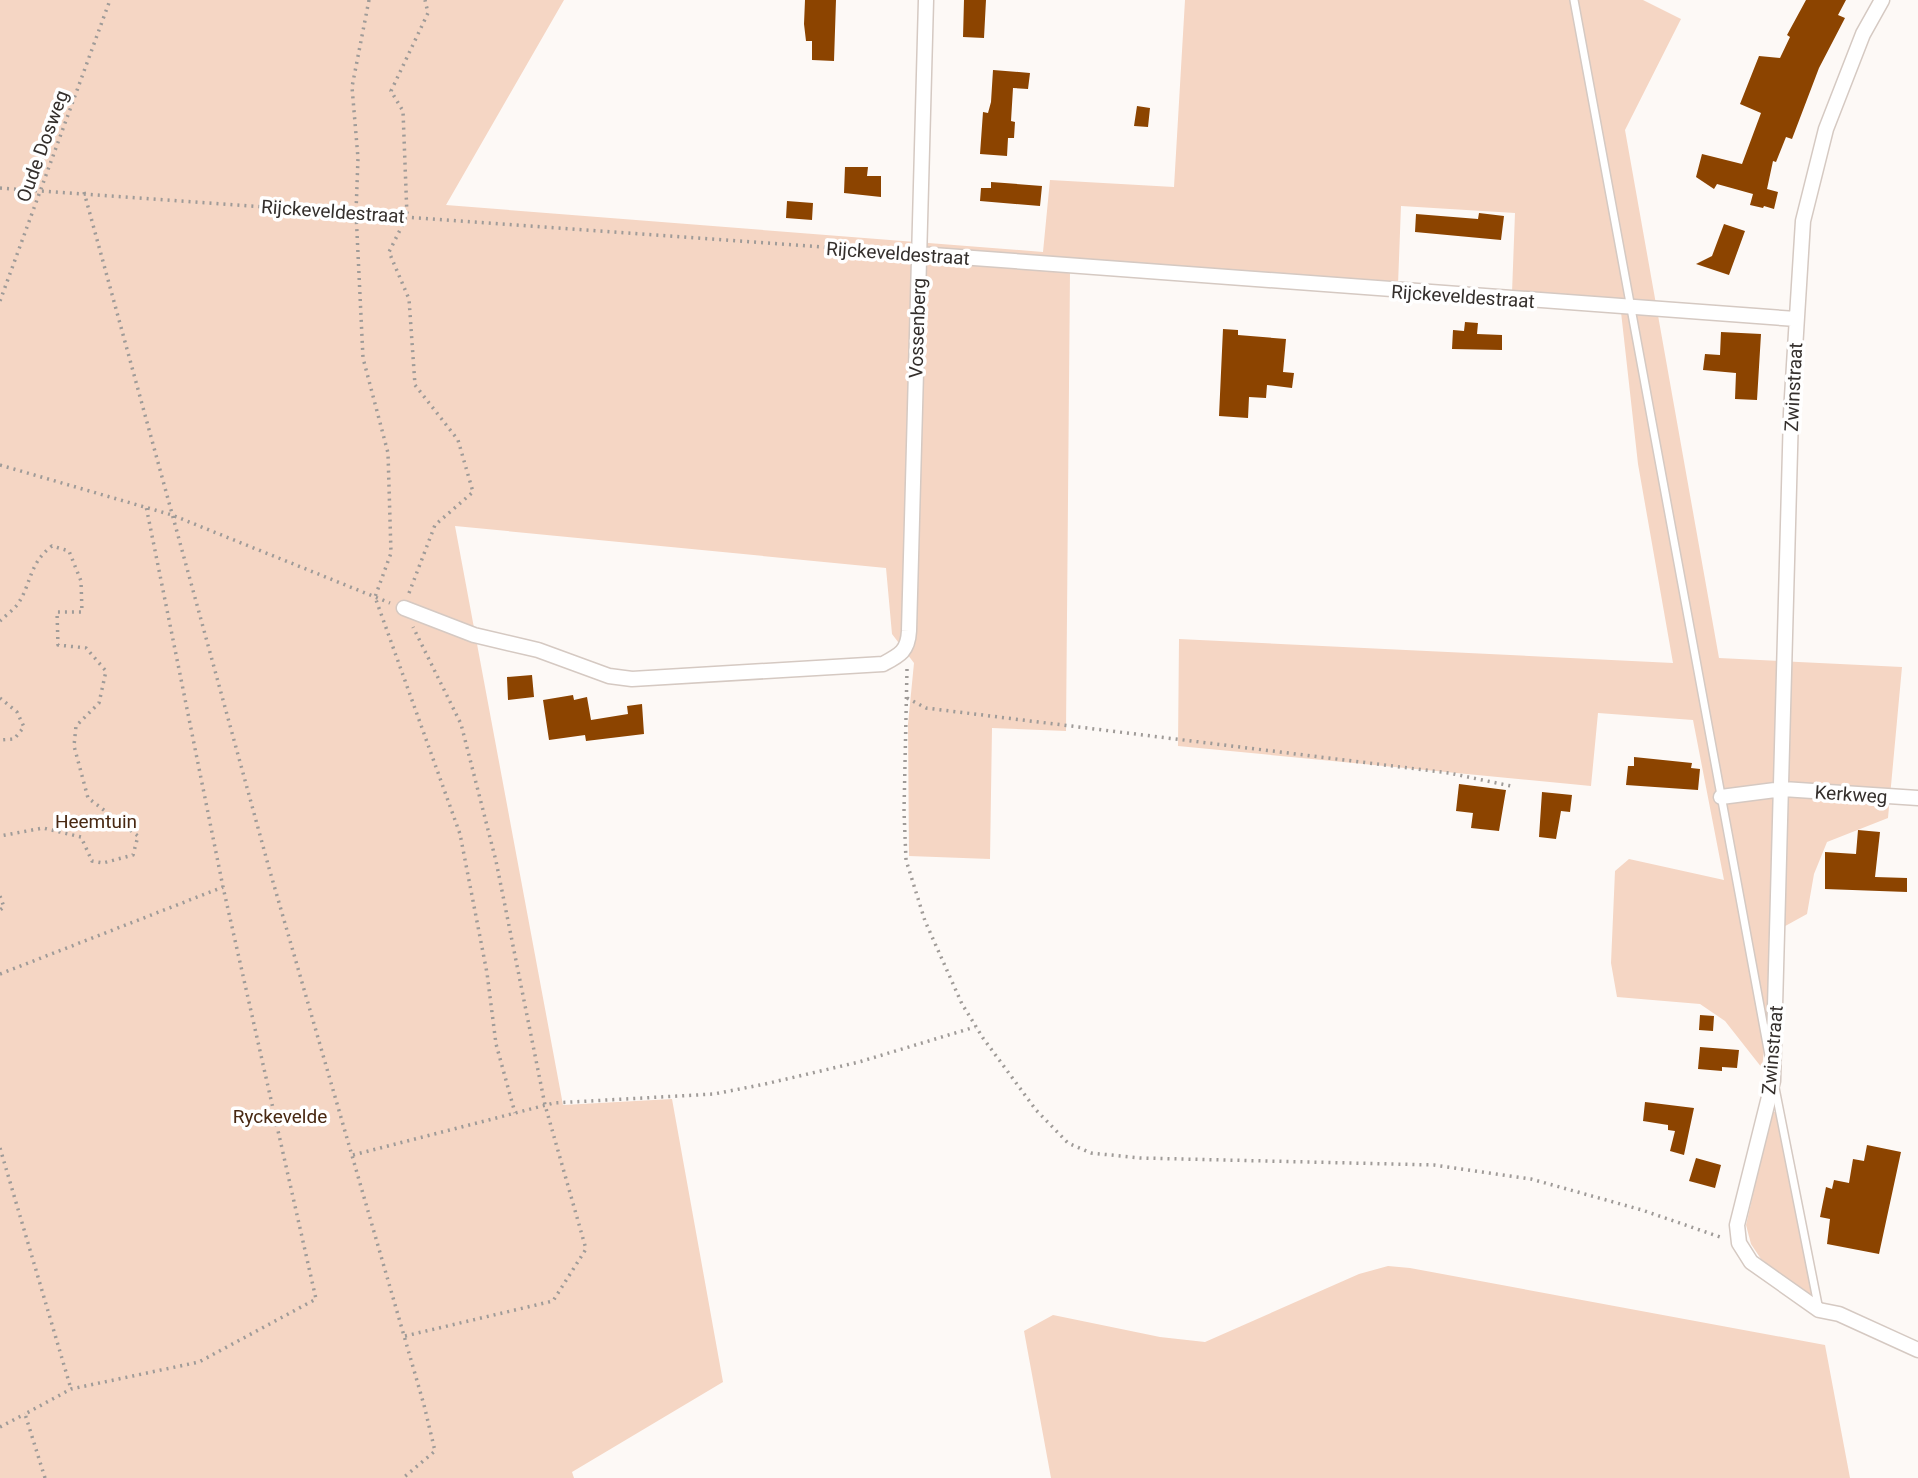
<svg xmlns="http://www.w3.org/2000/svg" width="1918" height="1478" font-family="Roboto,sans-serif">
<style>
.green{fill:#f5d6c4}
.building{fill:#8c4400}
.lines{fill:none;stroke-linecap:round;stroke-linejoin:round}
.lane-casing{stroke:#d5c9c2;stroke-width:10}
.street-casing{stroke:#d5c9c2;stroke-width:17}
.path{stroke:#9f9b98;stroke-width:3.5;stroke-dasharray:2 5;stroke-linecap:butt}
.lane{stroke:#fff;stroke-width:7}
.street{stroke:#fff;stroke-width:14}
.labels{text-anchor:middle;stroke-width:7;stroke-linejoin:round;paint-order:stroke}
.street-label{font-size:19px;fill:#342f2c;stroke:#fff}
.park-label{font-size:19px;fill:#482812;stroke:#fff}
</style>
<rect width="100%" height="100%" fill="#fdf9f6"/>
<!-- green -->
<path class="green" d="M0,0H564L446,205L1043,252L1050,180L1174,187L1185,0H1643L1681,19L1625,130L1719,658L1902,667L1888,818L1827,842L1814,874L1807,914L1778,930L1762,1068L1725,1021L1700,1004L1617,997L1611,963L1615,871L1629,859L1724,880L1693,720L1598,713L1591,786L1178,746L1179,639L1673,663L1638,464L1621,312L1512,293L1515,213L1401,206L1398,285L1070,271L1066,731L992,728L990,859L909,856L908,724L914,663L892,634L886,568L455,526L563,1105L672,1099L723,1382L572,1472L574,1478H0Z
M1772,1112H1776L1813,1299L1761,1259L1751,1244L1746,1225Z
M1388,1266L1410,1268L1825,1345L1850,1478H1051L1024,1331L1053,1315L1160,1337L1205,1342L1359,1274Z"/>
<!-- building -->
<path class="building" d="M805,0H836L834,61L812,60V41H806L804,24Z
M964,0H986L984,38L963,37Z
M1806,0H1846L1838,15L1845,18L1819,68L1792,139L1786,137L1776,162L1773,161L1767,189L1778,192L1774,209L1764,206L1763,208L1750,205L1753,194L1717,184L1714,189L1696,177L1702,154L1742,164L1761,113L1740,104L1759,56L1780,58L1790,37L1787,35Z
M993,70L1030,73L1028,89L1013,88L1011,121L1015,122L1014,138H1008L1007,156L980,154L983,112L988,113L991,102Z
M1137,106L1150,108L1148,127L1134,126Z
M845,167H868L867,176H881V197L844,193Z
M991,182L1042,186L1040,206L980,201L981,188H991Z
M787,201L813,203L812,220L786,218Z
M1479,213L1504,216L1501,240L1415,232L1416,214L1478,219Z
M1724,224L1745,231L1729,275L1696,264L1712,256Z
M1465,322L1478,323L1477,334L1502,335V350L1452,349L1453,330L1464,331Z
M1223,329L1238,330V335L1286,339L1283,372L1294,373L1292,388L1267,385L1266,398L1249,397L1248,418L1219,416Z
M1721,332L1761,334L1757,400L1735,399L1736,373L1703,370L1705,354L1720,355Z
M532,675L534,697L508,700L507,677Z
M573,695L574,700L587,697L591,720L628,714L627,706L642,704L644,734L586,741L585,735L549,740L543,700Z
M1634,757L1692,763L1691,768L1700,769L1698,790L1626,785L1628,766H1634Z
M1459,784L1506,790L1499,831L1471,828L1473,813L1456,811Z
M1542,792L1572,795L1570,812L1561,811L1556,839L1539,837Z
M1858,830L1880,832L1875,877L1907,878V892L1825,889V852L1856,854Z
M1700,1015L1714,1016L1713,1031L1699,1030Z
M1700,1047L1739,1050L1737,1068L1722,1067V1071L1698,1069Z
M1645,1102L1694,1108L1684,1155L1670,1151L1675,1131L1668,1130V1125L1643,1121Z
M1867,1145L1901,1152L1879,1254L1827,1244L1830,1219L1820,1217L1826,1187L1832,1189L1834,1180L1849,1183L1853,1159L1864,1161Z
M1696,1158L1721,1165L1715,1188L1689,1181Z"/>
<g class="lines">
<defs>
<path id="lane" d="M1574,0L1769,1055
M1775,1088L1819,1310"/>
<path id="street" d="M1882,0L1863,34L1826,129L1803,221L1791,413L1773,1081L1737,1225L1739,1243L1751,1262L1819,1310L1839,1314L1918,1350
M919,254L1796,319
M404,608L474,635L538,650L609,676L632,679L883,664C900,655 908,651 909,631L926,0
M1721,797L1783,789L1918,798"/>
</defs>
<!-- lane casing -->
<use href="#lane" class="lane-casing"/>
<!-- street casing -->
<use href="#street" class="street-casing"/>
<!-- path -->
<path class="path" d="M369,0L352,87L358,158L356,212L363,358L388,453L391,553L375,597L460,834L487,973L496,1044L515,1113
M0,188L906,253
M84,192L269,868L424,1405L435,1451L403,1478
M0,301L110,0
M0,465L172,515L390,603
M409,593L435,525L473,492L458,440L415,385L409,299L389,252L407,216L403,111L391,91L428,13L425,0
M0,621C5,616 12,611 17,605C32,584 28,564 52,546L69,551L81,581L82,612H57L58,645L86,648L106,671L99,703L76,726L74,746L88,798L138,836L133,855L103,863L92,861L81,837L43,828L0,836
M907,669L904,811L906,860L925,921L962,1004L983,1038L1036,1110L1068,1143L1091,1153L1140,1158L1434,1165L1531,1179L1642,1210L1723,1238
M0,698L17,712L24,727L14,739L0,740
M907,698L926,708L1449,773L1511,786
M0,896L4,907L0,910
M0,974L223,887
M0,1148L71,1389
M353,1155L554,1103L714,1094L765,1084L859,1062L975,1027
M405,1336L553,1301L586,1249L545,1105L496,861L461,724L413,627
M0,1427L25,1414
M45,1478L25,1414L71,1389L199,1362L316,1299L223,887L146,506"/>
<!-- lane -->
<use href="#lane" class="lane"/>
<!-- street -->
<use href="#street" class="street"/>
</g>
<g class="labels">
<!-- street labels -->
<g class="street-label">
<text transform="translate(42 146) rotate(-70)" y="7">Oude Dosweg</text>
<text transform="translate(333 211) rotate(4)" y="7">Rijckeveldestraat</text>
<text transform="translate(898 253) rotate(4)" y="7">Rijckeveldestraat</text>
<text transform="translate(1463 296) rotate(4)" y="7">Rijckeveldestraat</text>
<text transform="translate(917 328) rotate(-88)" y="7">Vossenberg</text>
<text transform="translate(1793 387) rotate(-87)" y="7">Zwinstraat</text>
<text transform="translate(1851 794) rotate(4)" y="7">Kerkweg</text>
<text transform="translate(1772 1050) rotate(-85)" y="7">Zwinstraat</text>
</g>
<!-- park labels -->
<g class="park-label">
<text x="96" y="828">Heemtuin</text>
<text x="280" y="1123">Ryckevelde</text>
</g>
</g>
</svg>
